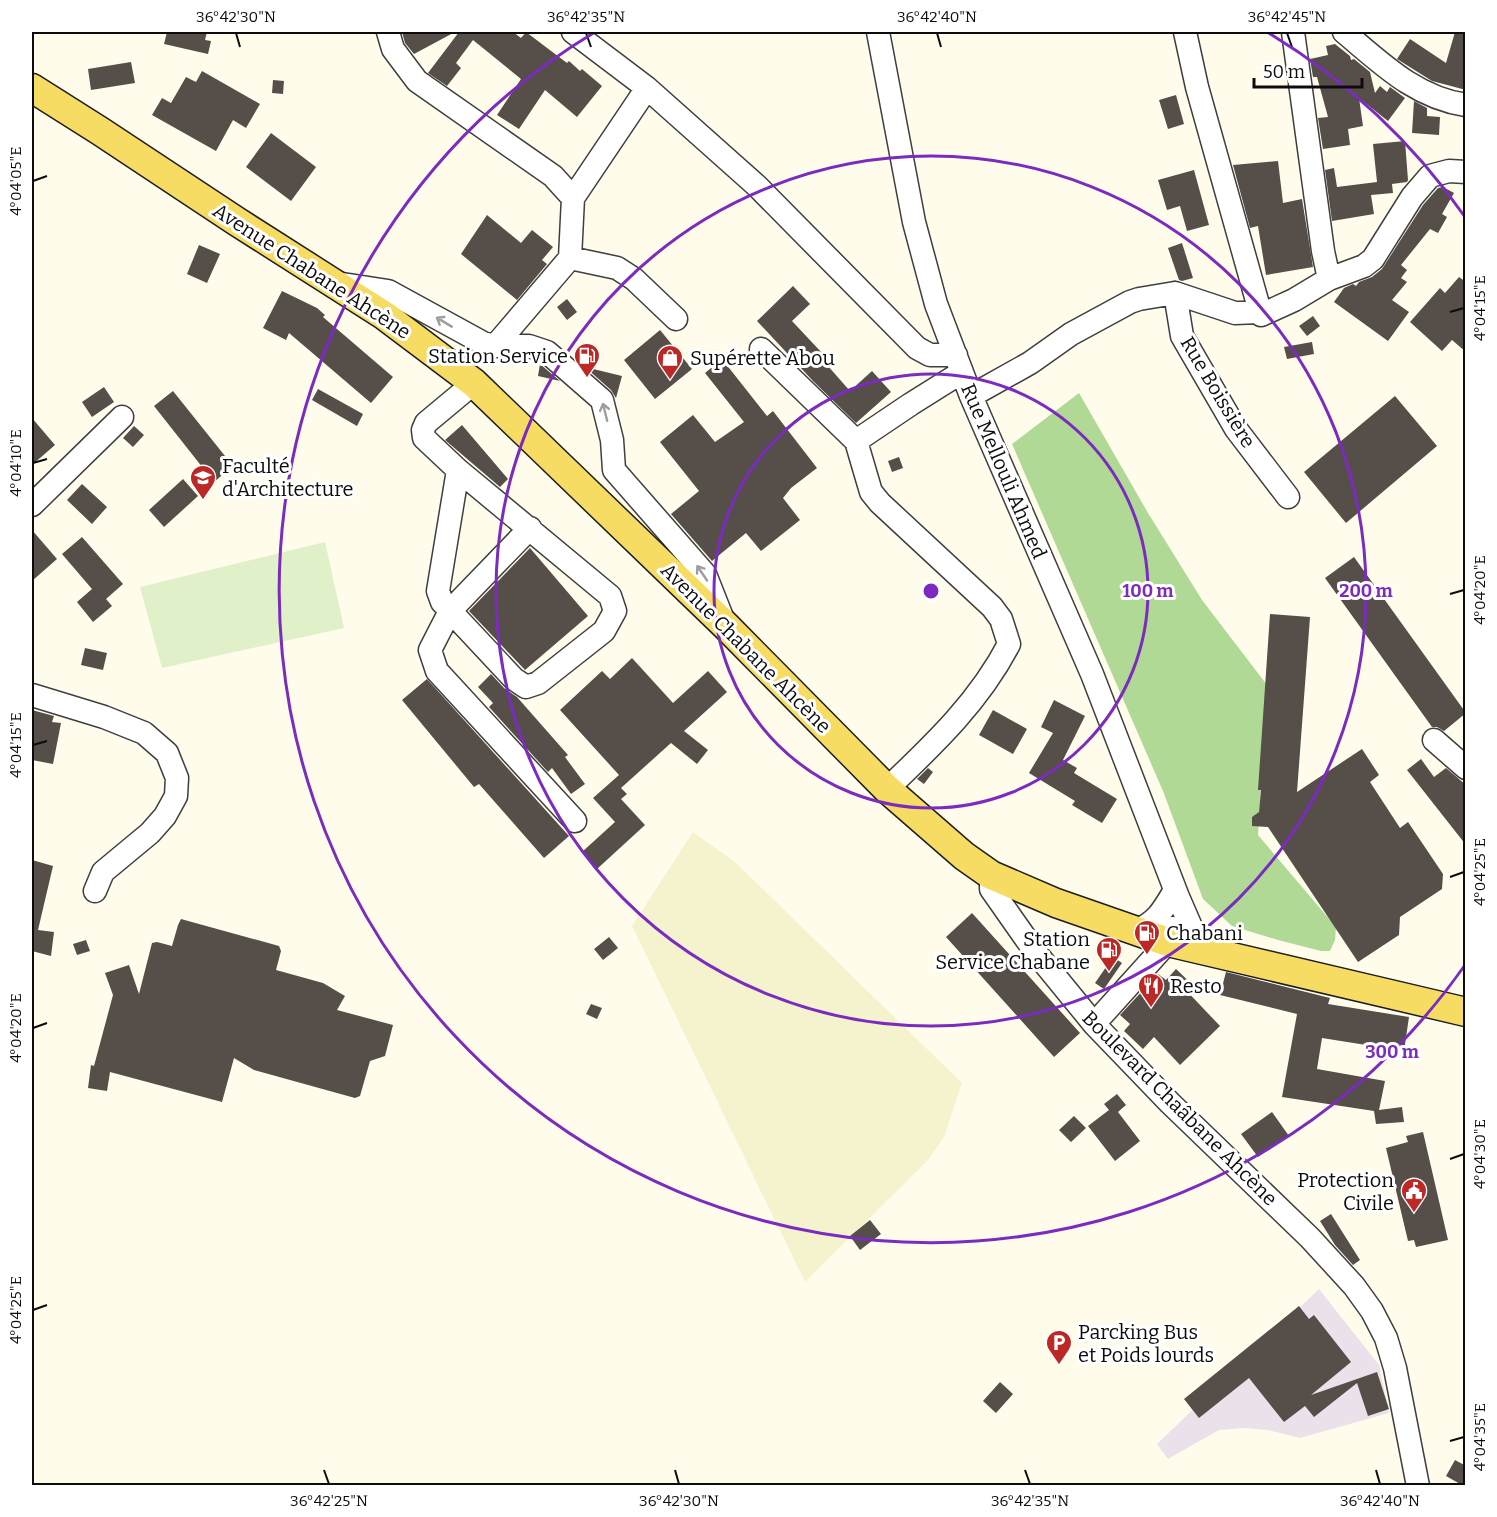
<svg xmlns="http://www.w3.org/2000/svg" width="1497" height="1517" font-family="Bitter,serif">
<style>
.industrial{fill:#ebe1eb}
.farmland{fill:#f4f3cd}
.forest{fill:#b0d996}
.pitch{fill:#e0f0c8}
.building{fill:#554e49}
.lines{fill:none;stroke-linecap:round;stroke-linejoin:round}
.minor-casing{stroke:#3f3f3f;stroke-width:25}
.major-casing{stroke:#1d1d1d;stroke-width:31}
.minor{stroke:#fff;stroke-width:22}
.major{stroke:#f7dc64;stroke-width:28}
.oneway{stroke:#9e9e9e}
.ticks{fill:none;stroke:#0c0c0c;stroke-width:2}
.ring{fill:none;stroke:#7b2cbf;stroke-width:3}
.labels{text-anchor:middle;stroke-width:6;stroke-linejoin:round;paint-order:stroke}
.street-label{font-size:20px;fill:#0c0c0c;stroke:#fff}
.poi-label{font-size:20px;fill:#0c0c0c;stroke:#fff;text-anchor:start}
.centre{fill:#7b2cbf;stroke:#fff;stroke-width:3}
.ring-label{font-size:18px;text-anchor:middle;font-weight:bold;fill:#7b2cbf;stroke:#fff;stroke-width:6;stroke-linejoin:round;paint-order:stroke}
.neatline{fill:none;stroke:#0c0c0c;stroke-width:2}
.ticks-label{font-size:15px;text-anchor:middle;fill:#0c0c0c}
</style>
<rect width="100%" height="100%" fill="#fffcec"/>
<!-- industrial -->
<path class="industrial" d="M1319,1289L1379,1365L1389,1413L1300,1438L1268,1430L1243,1428L1219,1430L1168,1459L1157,1444Z"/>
<!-- farmland -->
<path class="farmland" d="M693,832L735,862L962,1083L944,1137L928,1160L805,1282L632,926Z"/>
<!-- forest -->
<path class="forest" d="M1079,393L1148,513L1202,600L1267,685L1258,835L1336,927L1335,940L1330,951H1321L1278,940L1232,926L1203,899L1163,791L1012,444Z"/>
<!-- pitch -->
<path class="pitch" d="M325,542L344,628L162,668L140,587Z"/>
<!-- building -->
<path class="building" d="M167,32H207L205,40L211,41L208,54L164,44Z
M402,32H455L414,54L405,43Z
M459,32H513L521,38L526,32L567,63L569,61L580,71L582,69L602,86L577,117L545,90L519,129L497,115L521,79L473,40L456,63L461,68L447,86L428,73Z
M1455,32H1466V90L1432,81L1397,59L1410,39L1446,63Z
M1335,44L1350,56L1351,60L1354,59L1370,72L1375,93L1380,86L1387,92L1390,87L1405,98L1388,121L1359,98L1363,126L1348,129L1350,145L1323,149L1318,118L1328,117L1317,77H1313L1310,59L1328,55L1326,46Z
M131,62L135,83L91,90L88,69Z
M202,71L260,104L246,128L233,120L216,151L152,115L162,98L171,103L186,77L196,82Z
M273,80L284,81L283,94L272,93Z
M1176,95L1184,124L1168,129L1159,100Z
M1414,101L1427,108V116L1440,117L1439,135L1412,133Z
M271,133L316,167L291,201L246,167Z
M1405,141L1408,180L1407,182L1392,184L1393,193L1371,195L1374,214L1332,221L1325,170L1334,168L1337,187L1377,182L1373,144Z
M1278,161L1283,203L1302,199L1313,267L1266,275L1258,226L1250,228L1233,165Z
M1194,170L1209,225L1187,231L1180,206L1167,210L1158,180Z
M1443,187L1454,193L1442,214L1447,217L1438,233L1430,229L1401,265L1407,270L1401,278L1407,282L1392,300L1409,312L1388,341L1334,302L1344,288L1353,284L1356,286L1359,282L1372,277L1382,269L1423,205L1438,188Z
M487,215L521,243L532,230L553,247L542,260L547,264L517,300L461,254Z
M1182,243L1193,278L1182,281L1179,280L1168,248Z
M199,245L220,254L207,283L187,274Z
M1459,277L1466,282V352L1452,340L1442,351L1410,322L1440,288L1445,293Z
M793,286L810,304L792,321L823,354L820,357L850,391L872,371L891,392L856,423L813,381L757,321Z
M282,291L317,308L325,315L323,317L393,377L371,403L289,333L286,340L263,328Z
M567,299L577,312L567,320L557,307Z
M1313,316L1320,326L1307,336L1299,326Z
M660,330L692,369L655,399L624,360Z
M1312,342L1314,354L1287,359L1284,347Z
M722,359L767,416L773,411L817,468L791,488L783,498L800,520L761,551L746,533L712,561L671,514L699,491L660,442L693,415L715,442L744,422L705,373Z
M540,364L560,381L538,376Z
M585,367L622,376L616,398L611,390Z
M104,387L114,402L92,417L82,402Z
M318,389L363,414L357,426L312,400Z
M173,391L233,466L214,482L154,406Z
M1395,396L1437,446L1346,523L1304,472Z
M32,418L55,445L32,465Z
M462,425L508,479L500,487L445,440Z
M134,426L144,435L133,447L123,438Z
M899,457L903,468L892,472L888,461Z
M183,479L198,496L164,527L149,510Z
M82,484L107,507L92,524L67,500Z
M32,530L57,559L32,581Z
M82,537L123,584L106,599L112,606L93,622L77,602L92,589L62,554Z
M530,548L588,616L525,670L469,611Z
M1354,557L1466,713L1444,731L1437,727H1432L1325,578Z
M1270,614L1310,617L1297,792L1362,749L1379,775L1370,782L1400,828L1408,822L1443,874L1442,889L1400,917L1399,935L1358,962L1268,827L1252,826V817L1259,812L1261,790H1258Z
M85,648L107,653L103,670L81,665Z
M632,658L673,703L708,671L727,692L684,731L708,750L697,764L671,743L621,788L627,794L621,799L645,825L597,869L582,852L615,822L593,798L619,775L560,710L602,671L610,679Z
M491,674L504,688L517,697L568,755L565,757L585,784L571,794L552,768L548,772L489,707L493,703L478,687Z
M427,679L569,836L544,858L479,784L474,787L402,700Z
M1054,700L1085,716L1063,760L1077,768L1074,773L1117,799L1102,823L1072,805L1075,801L1029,773L1053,733L1041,727Z
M32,710L54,716L52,722L61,723L53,764L32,760Z
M993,710L1027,729L1013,754L979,735Z
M1421,759L1434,777L1446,768L1466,785V845L1407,770Z
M928,768L933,772L924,784L917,779Z
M32,860L53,866L38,930L54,932L51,956L32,951Z
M972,913L1080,1033L1054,1057L946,937Z
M181,919L279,946L281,951L276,970L323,983L345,996L337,1010L393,1025L385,1056L370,1061L360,1096L355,1098L254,1070L234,1058L222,1102L110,1072L107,1091L88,1088L91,1065L94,1066L113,995L105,973L129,965L139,994L152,943L157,942L172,946L178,925Z
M609,937L618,948L603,960L594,949Z
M86,940L90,951L77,955L73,944Z
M1113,957L1122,963L1104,989L1095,983Z
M1176,969L1198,990L1182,986L1220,1026L1180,1065L1154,1037L1143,1049L1124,1031L1130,1024L1120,1015L1158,974L1166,980Z
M1226,972L1330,998L1328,1004L1409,1017L1404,1051L1322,1038L1317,1069L1385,1081L1379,1110L1402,1107L1404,1122L1376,1124L1374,1111L1282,1097L1297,1014L1220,995Z
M591,1004L602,1008L597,1019L586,1014Z
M1117,1094L1126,1105L1118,1112L1140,1141L1115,1161L1088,1126L1109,1110L1104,1104Z
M1272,1112L1289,1136L1258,1157L1241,1134Z
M1074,1116L1086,1128L1071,1142L1059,1130Z
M1423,1132L1448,1240L1416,1247L1414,1240L1408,1241L1386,1148L1408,1142L1406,1136Z
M1331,1214L1360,1260L1353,1265L1335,1245L1320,1221Z
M870,1220L881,1234L860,1250L850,1236Z
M1299,1306L1309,1319L1314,1315L1351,1362L1311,1395L1377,1372L1389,1409L1368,1416L1357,1383L1314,1417L1305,1406L1284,1422L1249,1378L1199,1418L1184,1399Z
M1000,1382L1013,1394L996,1413L983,1401Z
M1455,1460L1466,1466V1485H1462L1446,1476Z"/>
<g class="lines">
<defs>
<path id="minor" d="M388,32L393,49L417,81L553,176L573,198L570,258L495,346
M573,32L647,88L757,186L917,348L930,355H956
M878,32L914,222L936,304L971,396L1092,674L1178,897L1201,950
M1185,32L1197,87L1261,315
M1293,32L1323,251L1329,279
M1344,32C1381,63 1416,98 1466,105
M573,198L647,88
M570,258L617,268L634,279L676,319
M336,283L388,291L483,343L495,346H529L547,352L602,400L612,440L614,470L705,574L724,622
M1175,293L1235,313L1259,312L1261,315L1294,300L1329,279L1364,266L1373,259L1412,197L1430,176L1449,171L1466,172
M761,349L856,441
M971,396L1030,363L1071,334L1130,302L1139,299L1175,293L1182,336L1236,429L1288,497
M458,470L610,596L615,611L604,631L538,683L526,687L514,679L442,602L438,591Z
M458,470L424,438L423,430L426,423L474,383
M32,505L122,417
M530,528L450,611L430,650L437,671L575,821
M32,695L104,717L144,733L167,753L177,778L176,796L165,816L150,833L103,872L95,891
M1434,740L1466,768
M887,789C933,745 979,702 1009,644L1001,619L992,607L880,503L871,492L856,441L911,404L962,372
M991,875V889L1036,953L1094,1024L1170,1103L1310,1238L1354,1286L1372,1311L1386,1338L1395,1368L1418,1486
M1136,931C1158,921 1163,910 1175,890
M1094,1024L1168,942L1173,928"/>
<path id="major" d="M32,88L100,131L236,221L385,316L474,383L726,626L887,789L964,856L991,875L1056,903L1168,942L1466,1012"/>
</defs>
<!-- minor casing -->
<use href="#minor" class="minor-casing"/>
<!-- major casing -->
<use href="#major" class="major-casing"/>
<!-- minor -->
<use href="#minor" class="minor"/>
<!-- major -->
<use href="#major" class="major"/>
</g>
<!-- one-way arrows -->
<defs><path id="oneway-shaft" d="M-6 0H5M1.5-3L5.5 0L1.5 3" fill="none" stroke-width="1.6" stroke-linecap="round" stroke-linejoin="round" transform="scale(1.5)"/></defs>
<g class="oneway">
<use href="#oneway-shaft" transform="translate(444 322) rotate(-149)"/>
<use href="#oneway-shaft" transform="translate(605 412) rotate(-104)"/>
<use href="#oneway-shaft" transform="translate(702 573) rotate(-124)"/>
</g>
<!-- ticks -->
<path class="ticks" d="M236,33L240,47M586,33L591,47M937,33L941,47M1287,33L1292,47M33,181L47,176M1450,312L1464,308M33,463L47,459M1450,594L1464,590M33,745L47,741M1450,877L1464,872M33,1028L47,1023M1450,1159L1464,1154M33,1310L47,1305M1450,1441L1464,1437M324,1470L329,1484M675,1470L679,1484M1025,1470L1030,1484M1376,1470L1380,1484"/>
<!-- distance rings -->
<g class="ring">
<circle cx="931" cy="591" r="217"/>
<circle cx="931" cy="591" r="435"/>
<path d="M1465 965A652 652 0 1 1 595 32M1267 32A652 652 0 0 1 1465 217"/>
</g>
<!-- icons -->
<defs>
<symbol id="fuel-pin" viewBox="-11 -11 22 30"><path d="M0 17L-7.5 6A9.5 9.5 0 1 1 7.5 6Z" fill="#bb2826" stroke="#fff"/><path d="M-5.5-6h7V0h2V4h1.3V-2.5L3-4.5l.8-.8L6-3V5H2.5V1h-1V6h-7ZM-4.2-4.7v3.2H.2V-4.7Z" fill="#fff"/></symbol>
<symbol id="shop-pin" viewBox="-11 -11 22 30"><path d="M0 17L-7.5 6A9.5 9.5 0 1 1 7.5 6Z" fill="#bb2826" stroke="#fff"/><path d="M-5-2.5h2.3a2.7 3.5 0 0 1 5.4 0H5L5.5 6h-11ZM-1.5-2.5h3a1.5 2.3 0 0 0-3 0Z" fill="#fff"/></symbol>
<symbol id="university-pin" viewBox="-11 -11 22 30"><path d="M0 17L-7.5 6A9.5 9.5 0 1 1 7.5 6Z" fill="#bb2826" stroke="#fff"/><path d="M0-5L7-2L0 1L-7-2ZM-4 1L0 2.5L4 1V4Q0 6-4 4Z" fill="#fff"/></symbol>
<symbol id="restaurant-pin" viewBox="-11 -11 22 30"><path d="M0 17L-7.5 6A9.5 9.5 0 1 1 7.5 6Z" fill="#bb2826" stroke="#fff"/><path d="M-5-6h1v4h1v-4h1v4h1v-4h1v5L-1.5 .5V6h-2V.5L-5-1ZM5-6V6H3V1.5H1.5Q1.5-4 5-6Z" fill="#fff"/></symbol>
<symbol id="civic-pin" viewBox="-11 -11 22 30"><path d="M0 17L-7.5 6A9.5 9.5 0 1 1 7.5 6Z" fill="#bb2826" stroke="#fff"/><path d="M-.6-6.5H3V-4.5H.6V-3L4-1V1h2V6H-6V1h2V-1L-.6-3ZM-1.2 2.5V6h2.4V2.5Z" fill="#fff"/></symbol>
<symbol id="parking-pin" viewBox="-11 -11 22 30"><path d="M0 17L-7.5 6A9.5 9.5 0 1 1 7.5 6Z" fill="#bb2826" stroke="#fff"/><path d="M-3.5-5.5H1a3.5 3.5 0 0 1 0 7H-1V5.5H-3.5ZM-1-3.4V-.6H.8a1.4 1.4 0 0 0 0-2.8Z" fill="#fff"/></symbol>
</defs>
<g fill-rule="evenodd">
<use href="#fuel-pin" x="572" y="341" width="30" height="40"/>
<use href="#shop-pin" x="655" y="343" width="30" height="40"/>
<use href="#university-pin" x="188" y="463" width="30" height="40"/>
<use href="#fuel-pin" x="1132" y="918" width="30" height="40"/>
<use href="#fuel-pin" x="1094" y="935" width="30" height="40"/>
<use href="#restaurant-pin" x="1136" y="971" width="30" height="40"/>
<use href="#civic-pin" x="1399" y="1176" width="30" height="40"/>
<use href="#parking-pin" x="1044" y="1328" width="30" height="40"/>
</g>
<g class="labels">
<!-- street labels -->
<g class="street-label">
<text transform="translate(312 271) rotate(33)" y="7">Avenue Chabane Ahcène</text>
<text transform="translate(1218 392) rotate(59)" y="7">Rue Boissière</text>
<text transform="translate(1004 471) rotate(67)" y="7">Rue Mellouli Ahmed</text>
<text transform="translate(746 648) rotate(45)" y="7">Avenue Chabane Ahcène</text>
<text transform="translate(1180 1108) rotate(45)" y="7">Boulevard Chaâbane Ahcène</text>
</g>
<!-- poi labels -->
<g class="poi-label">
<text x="568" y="363" text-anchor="end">Station Service</text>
<text x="690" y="365">Supérette Abou</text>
<text x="222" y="473">Faculté<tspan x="222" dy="23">d'Architecture</tspan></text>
<text x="1166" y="940">Chabani</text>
<text x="1090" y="946" text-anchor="end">Station<tspan x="1090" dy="23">Service Chabane</tspan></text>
<text x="1170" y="993">Resto</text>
<text x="1394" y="1187" text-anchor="end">Protection<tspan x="1394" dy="23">Civile</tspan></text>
<text x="1078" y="1339">Parcking Bus<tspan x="1078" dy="23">et Poids lourds</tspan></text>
</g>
</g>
<circle cx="931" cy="591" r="9" class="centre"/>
<g class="ring-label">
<text x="1148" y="597">100 m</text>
<text x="1366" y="597">200 m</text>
<text x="1392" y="1058">300 m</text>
</g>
<!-- border -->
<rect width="1497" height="1517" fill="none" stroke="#ffffff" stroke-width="66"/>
<!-- scale -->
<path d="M1254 78v9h108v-9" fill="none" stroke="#0c0c0c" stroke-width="3"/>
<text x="1263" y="78" font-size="18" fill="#0c0c0c" stroke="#ffffff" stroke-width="4.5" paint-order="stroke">50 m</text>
<rect x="33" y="33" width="1431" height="1451" class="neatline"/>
<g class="ticks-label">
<text x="236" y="22">36°42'30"N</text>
<text x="586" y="22">36°42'35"N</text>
<text x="937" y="22">36°42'40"N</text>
<text x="1287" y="22">36°42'45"N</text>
<text transform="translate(16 181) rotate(-90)" y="5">4°04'05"E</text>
<text transform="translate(1480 308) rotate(-90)" y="5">4°04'15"E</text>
<text transform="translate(16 463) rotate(-90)" y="5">4°04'10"E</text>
<text transform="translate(1480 590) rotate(-90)" y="5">4°04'20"E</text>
<text transform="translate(16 745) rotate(-90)" y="5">4°04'15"E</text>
<text transform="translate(1480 872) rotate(-90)" y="5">4°04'25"E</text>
<text transform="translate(16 1028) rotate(-90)" y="5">4°04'20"E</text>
<text transform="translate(1480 1154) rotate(-90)" y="5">4°04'30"E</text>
<text transform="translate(16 1310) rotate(-90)" y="5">4°04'25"E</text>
<text transform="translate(1480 1437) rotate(-90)" y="5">4°04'35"E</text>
<text x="329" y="1506">36°42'25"N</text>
<text x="679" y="1506">36°42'30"N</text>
<text x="1030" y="1506">36°42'35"N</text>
<text x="1380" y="1506">36°42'40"N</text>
</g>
</svg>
